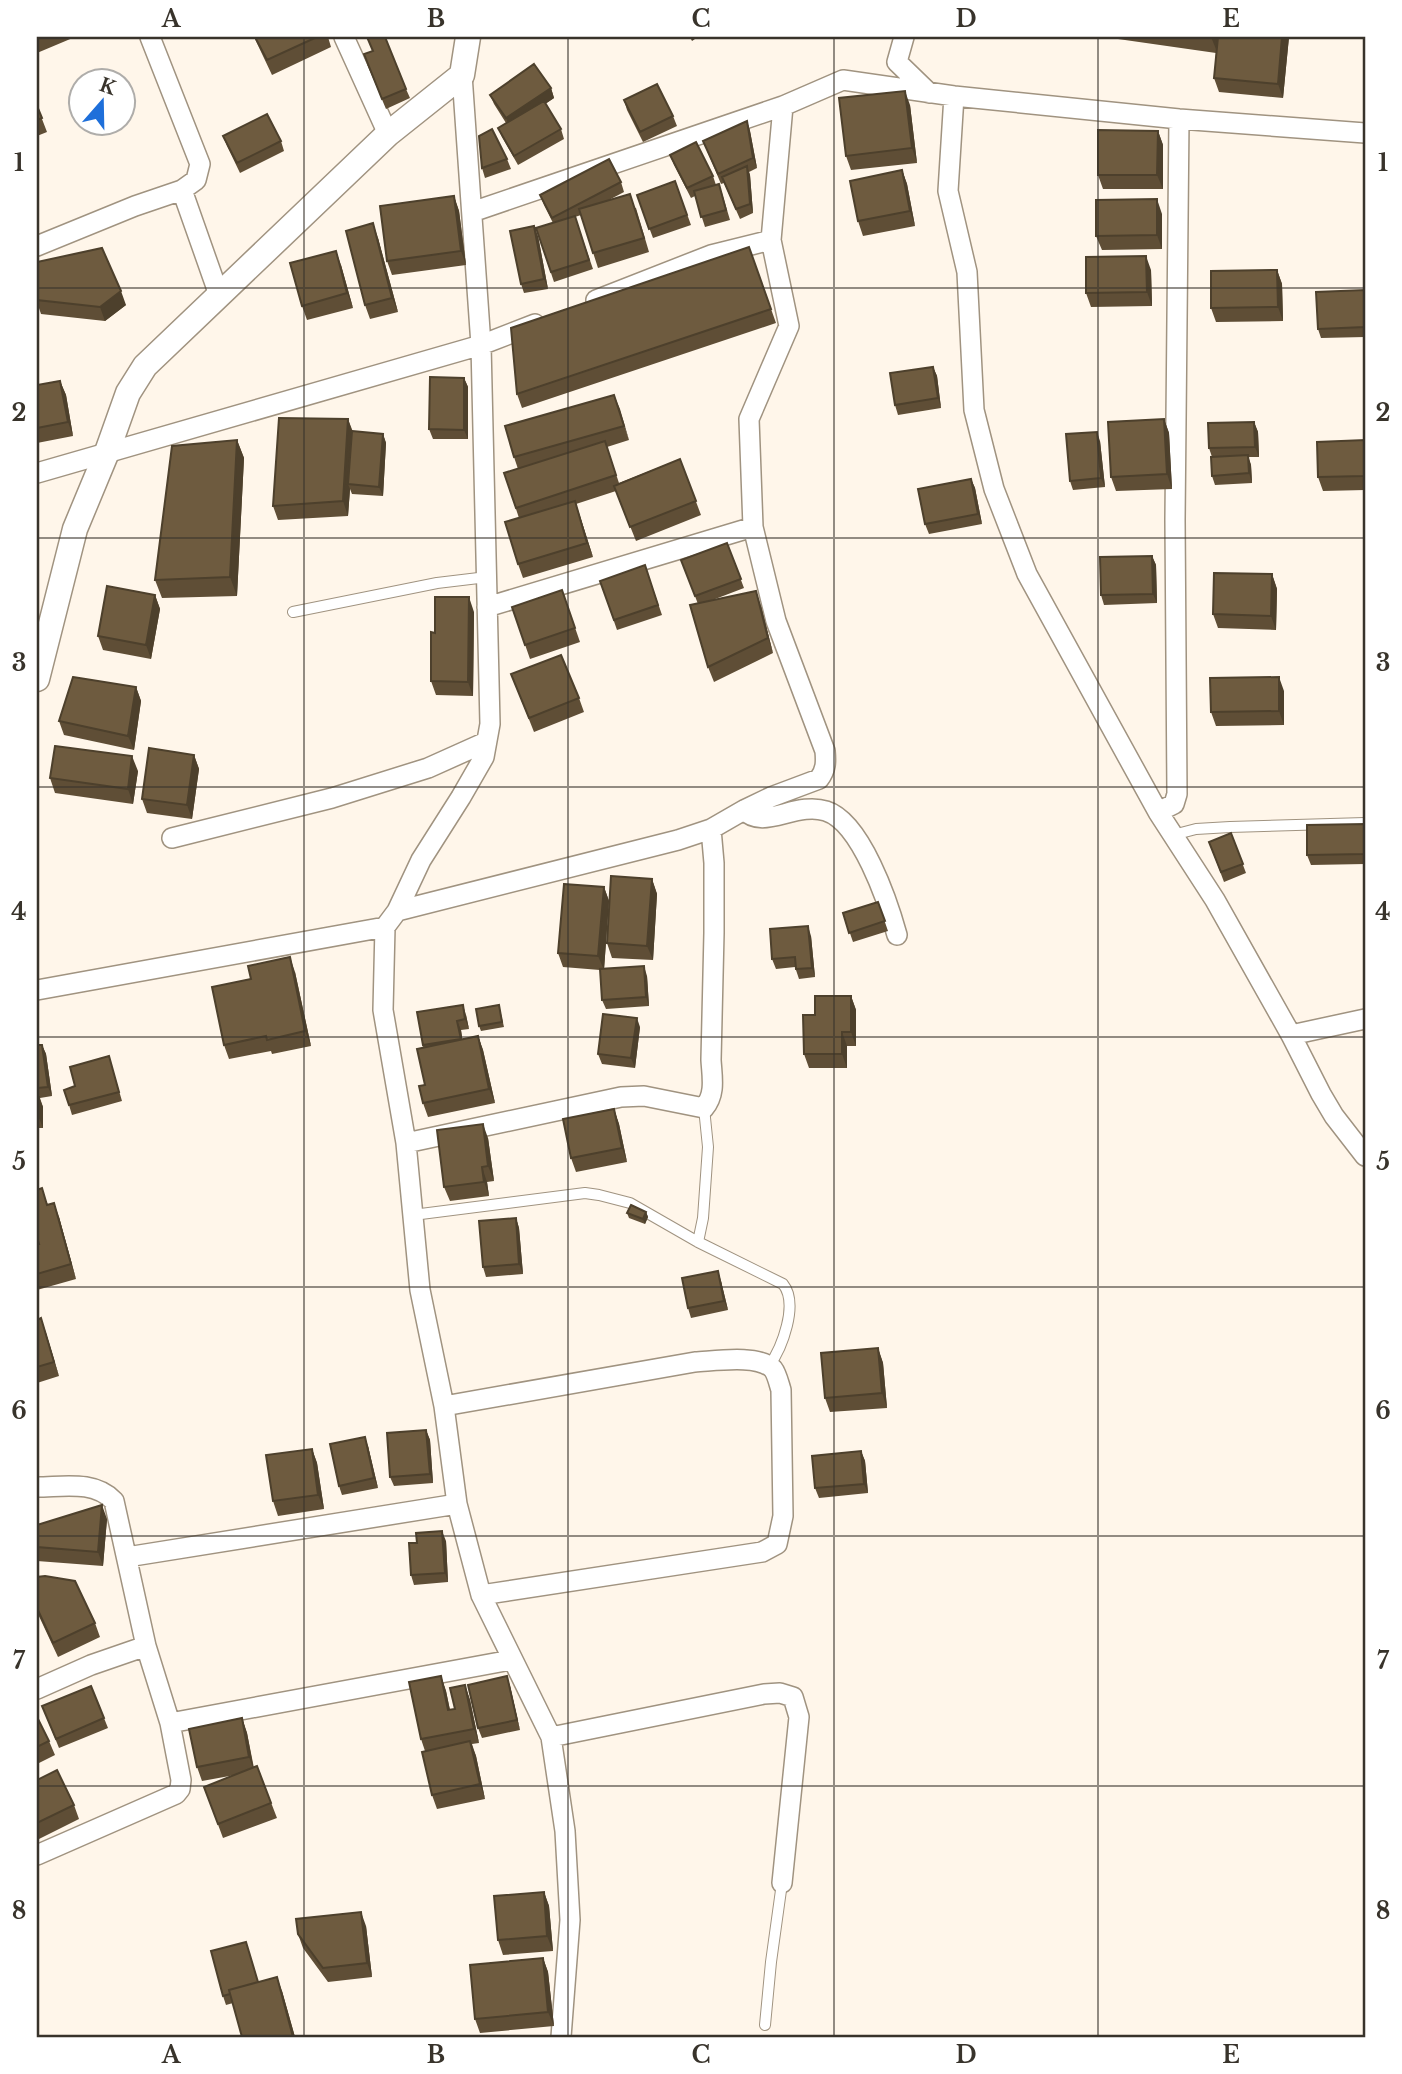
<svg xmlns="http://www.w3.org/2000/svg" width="1402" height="2074" font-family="'Libre Baskerville',serif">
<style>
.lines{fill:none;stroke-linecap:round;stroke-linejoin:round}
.service-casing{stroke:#a09380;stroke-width:12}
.minor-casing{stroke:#a09380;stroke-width:22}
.tertiary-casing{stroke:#a09380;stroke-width:27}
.service{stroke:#fff;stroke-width:10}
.minor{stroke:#fff;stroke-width:19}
.tertiary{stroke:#fff;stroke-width:24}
.wall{fill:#5f4e36}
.shaded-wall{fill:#4d402c}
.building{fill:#6e5b3f;stroke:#4d402c;stroke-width:2}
.grid{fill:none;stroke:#38332b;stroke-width:2;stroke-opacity:0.55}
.neatline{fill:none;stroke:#38332b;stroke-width:2.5}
.grid-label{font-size:23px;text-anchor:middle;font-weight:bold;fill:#38332b}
</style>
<rect width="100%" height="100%" fill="#fff6ea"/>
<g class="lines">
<defs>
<path id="service" d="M293,612L437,583L487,577
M1173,835L1196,829L1230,827L1365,823
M413,1215L585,1193L599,1195L630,1203L698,1242L783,1284C799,1304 782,1348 769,1366
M698,1242L703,1218L708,1147L704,1108
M765,2025L771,1962L782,1883"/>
<path id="minor" d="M344,37L388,134
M904,37L897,62L929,93
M462,75L481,345L490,724L484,757L461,797L421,860L397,911L385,927L383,1010L406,1143L420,1290L444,1406L457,1504L481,1595L551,1737L565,1831L570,1920L561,2037
M954,96L948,191L967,272L974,410L994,489L1027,574L1158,812L1215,900L1291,1035L1321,1094L1334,1116L1365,1156
M182,190L219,295
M472,212L783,106L843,80L954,96L1179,119L1365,133
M37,246L135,206L182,190L196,180L200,164L150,37
M596,300L711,255L771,240
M37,473L481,345L535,324
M487,607L753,527
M744,810C763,831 796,801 826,811C861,822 888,902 897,935
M1158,812L1174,804L1177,794L1175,520L1179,119
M172,838L332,798L428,768L486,742
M397,911L678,840L711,829L744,810L771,797L819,779C826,770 826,762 825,751L776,621L753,527L749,419L789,326L771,240L783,106
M37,990L385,927
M1291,1035L1365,1019
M406,1143L621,1097L644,1096L704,1108C716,1094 712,1077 711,1060L714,933V863L711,829
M444,1406L695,1362C715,1361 758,1354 773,1369C777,1374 779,1384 781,1390L783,1516L777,1544L762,1552L481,1595
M37,1487C63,1487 94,1480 114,1501L146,1646
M127,1557L457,1504
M37,1689L91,1665L146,1646L170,1723L181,1780L180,1789L176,1794L37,1855
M170,1723L511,1660
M551,1737L764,1694L780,1693L793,1697L799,1717L782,1883"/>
<path id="tertiary" d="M37,679L75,529L107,452L128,393L145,366L388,134L462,75L468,37"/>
</defs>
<!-- service casing -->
<use href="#service" class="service-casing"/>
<!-- minor casing -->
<use href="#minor" class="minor-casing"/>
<!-- tertiary casing -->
<use href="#tertiary" class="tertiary-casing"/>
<!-- service -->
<use href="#service" class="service"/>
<!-- minor -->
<use href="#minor" class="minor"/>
<!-- tertiary -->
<use href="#tertiary" class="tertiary"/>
</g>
<!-- wall -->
<path class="wall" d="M37,37H75L37,53Z
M254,37H328L331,47L272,75Z
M1104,37H1289L1283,98L1219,92L1214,78L1216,53Z
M367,64L406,89L410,98L386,109Z
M551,88L554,98L545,104L561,129L564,139L518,165L502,137L498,128L506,123L494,104L490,95Z
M624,100L673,116L677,126L643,142L627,110Z
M910,105L917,163L851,170L846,156Z
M37,106L47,132L37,136Z
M747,121L750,131L757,168L749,172L750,175L753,213L740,219L724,183L721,184L703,141Z
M1158,131L1163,145V189H1103L1098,175Z
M223,136L281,141L284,151L240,173L227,146Z
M670,155L713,176L716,185L722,193L730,220L705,227L695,196L691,198L674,165Z
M507,159L511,169L485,178L482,168Z
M902,170L907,184L915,226L863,236L858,221Z
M675,181L691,225L653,238L637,195Z
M621,182L624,192L607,201L636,208L649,252L598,268L581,215L575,217L593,269L554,282L536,228L553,223L544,205L540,195Z
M454,196L459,211L466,265L392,275L387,261Z
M1162,214V249L1102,250L1096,236Z
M538,236L548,289L524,293L521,284Z
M378,238L398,312L370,319L365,305Z
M749,247L776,323L522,408L517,394Z
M37,262L126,305L105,321L41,314L37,302Z
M341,265L353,308L307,320L302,306Z
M1151,270L1152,306L1091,307L1086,293Z
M1277,270L1282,284L1283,321L1216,322L1211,308Z
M1365,290V337L1321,338L1318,329Z
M933,367L937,376L941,408L898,415L895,405Z
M464,378L468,387V439H433L429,429Z
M60,381L66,395L73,436L37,443V385Z
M614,395L629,440L607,447L619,483L680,459L701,515L636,541L616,491L576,504L593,557L523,578L518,564L519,518L504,473L518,469L514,457Z
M348,419L353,432L383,434L386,443L383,496L352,494L350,489L348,516L278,520L273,506Z
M1164,419L1169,433L1172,489L1116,491L1111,477Z
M1254,422L1258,432L1259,457H1248L1251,465L1252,483L1215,485L1212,476V457L1209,448Z
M237,440L244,458L237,596L162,598L155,580Z
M1365,440V490L1323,491L1318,477Z
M1100,441L1105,487L1073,490L1070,481Z
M971,479L975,488L982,524L929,534L925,524Z
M727,543L744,588L710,601L761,606L773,653L714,682L708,667L698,604L681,560Z
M1152,556L1156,565L1157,603L1104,605L1101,595Z
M645,565L662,615L617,630L600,581Z
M1272,574L1277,589L1276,630L1218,628L1213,614Z
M562,590L580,642L530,659L512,607Z
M155,595L160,609L151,659L103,650L98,636Z
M474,612L473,696L436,695L431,681L435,633Z
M511,674L579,698L584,712L534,732Z
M136,687L141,701L134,750L64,735L59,721Z
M1284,691V725L1216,726L1211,712Z
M194,755L199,769L192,819L147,813L142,799Z
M138,771L133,804L55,793L50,778Z
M1365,824V864L1311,865L1307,855Z
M1231,833L1246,873L1224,882L1209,842Z
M652,879L657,894L653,960L612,958L607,943Z
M604,887L609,901L604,969L647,976L649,1006L606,1009L602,1000L600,970L563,967L558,953Z
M878,902L888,931L853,942L843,913Z
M811,936L815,977L799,979L795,967L776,969L772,959Z
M295,972L311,1046L272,1054L271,1051L229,1059L224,1045Z
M851,996L856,1010V1046H847V1068H809L804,1054L815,1015Z
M499,1005L504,1027L481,1031L479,1026Z
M466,1015L469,1029L461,1030L462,1039L478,1036L483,1050L495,1103L428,1117L423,1103L425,1085L423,1045Z
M640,1027L635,1068L602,1064L598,1054Z
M37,1045H42L46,1054L52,1096L40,1098L43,1107V1128H37Z
M109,1056L122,1101L72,1115L69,1105Z
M614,1109L619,1124L627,1162L576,1172L571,1158Z
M488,1138L494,1181L487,1182L489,1196L450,1201L444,1187Z
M48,1205L59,1217L76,1279L37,1290V1244H39Z
M646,1212L648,1217L645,1224L629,1218L627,1213Z
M516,1218L519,1228L523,1274L486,1277L483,1267Z
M721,1281L728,1310L691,1318L688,1308Z
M37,1320L46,1333L59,1376L37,1383Z
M878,1348L883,1363L887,1408L830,1412L825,1398Z
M426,1430L430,1440L433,1483L394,1486L390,1477Z
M368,1446L378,1488L342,1495L339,1486Z
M312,1449L317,1463L324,1509L278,1516L273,1501Z
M861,1451L865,1461L868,1493L819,1498L815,1488Z
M107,1519L103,1566L37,1561V1525Z
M446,1541L448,1582L414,1585L411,1575L417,1543Z
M37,1577L95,1623L100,1637L58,1657L37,1612Z
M441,1676L446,1691L450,1710L455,1709L465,1685L470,1700L479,1743L472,1744L476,1756L485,1799L437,1809L432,1795L425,1751L421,1739Z
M510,1686L520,1730L482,1738L478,1728Z
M46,1716L104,1718L108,1728L59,1748Z
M37,1717L49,1741L55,1755L37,1764Z
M242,1718L247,1733L254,1768L257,1766L277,1818L223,1838L204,1787L235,1775L202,1781L197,1767Z
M37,1780L74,1805L79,1819L37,1840Z
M544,1892L549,1906L553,1951L503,1955L498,1940Z
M366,1926L372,1977L328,1982L303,1948L298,1934Z
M246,1942L258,1982L282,1991L295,2037H242L233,2003L226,2005L223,1996Z
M543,1958L548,1972L554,2026L480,2033L475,2019Z"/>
<!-- shaded-wall -->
<path class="shaded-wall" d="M690,37H698L692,41Z
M1211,37H1220L1218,54Z
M1282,37H1289L1283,98L1278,84Z
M551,88L554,98L510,128L506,118Z
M905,91L910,105L917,163L912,148Z
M747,121L750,131L757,168L753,158Z
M1158,131L1163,145V189L1157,175Z
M747,166L750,175L753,213L750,204Z
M902,170L907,184L915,226L910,211Z
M454,196L459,211L466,265L461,251Z
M1157,199L1162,214V249L1157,235Z
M373,223L378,238L398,312L392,298Z
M534,226L538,236L548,289L544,279Z
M336,251L341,265L353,308L347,293Z
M1146,256L1151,270L1152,306L1147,292Z
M1277,270L1282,284L1283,321L1278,307Z
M121,291L126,305L105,321L100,307Z
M933,367L937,376L941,408L938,398Z
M464,378L468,387V439L464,430Z
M60,381L66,395L73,436L68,422Z
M614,395L620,409L629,440L624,426Z
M348,419L353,434L348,484L350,489L348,516L343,501Z
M1164,419L1169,433L1172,489L1167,474Z
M1254,422L1258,432L1259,457L1255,447Z
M1097,432L1100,441L1105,487L1101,478Z
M383,434L386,443L383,496L379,487Z
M237,440L244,458L237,596L230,577Z
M1248,455L1251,465L1252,483L1249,473Z
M971,479L975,488L982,524L978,514Z
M575,501L580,516L593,557L587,543Z
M1152,556L1156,565L1157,603L1153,594Z
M1272,574L1277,589L1276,630L1271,616Z
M756,591L761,606L773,653L768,638Z
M155,595L160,609L151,659L146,645Z
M469,597L474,612L473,696L468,682Z
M1279,677L1284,691V725L1279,711Z
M136,687L141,701L134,750L128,736Z
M194,755L199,769L192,819L187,805Z
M132,756L138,771L133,804L128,789Z
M652,879L657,894L653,960L647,946Z
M604,887L609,901L604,970L598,956Z
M808,926L811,936L815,977L812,968Z
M290,957L295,972L311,1046L305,1031Z
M644,966L647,976L649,1006L646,997Z
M851,996L856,1010V1046L851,1032Z
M463,1005L466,1015L469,1029L465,1019Z
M637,1018L640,1027L635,1068L631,1058Z
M457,1021L461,1030L464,1049L461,1039Z
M842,1032L847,1046V1068L842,1054Z
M478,1036L483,1050L495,1103L489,1089Z
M42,1045L46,1054L52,1096L48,1087Z
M39,1097L43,1107V1128L39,1118Z
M614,1109L619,1124L627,1162L622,1148Z
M483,1124L488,1138L494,1181L488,1166Z
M482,1167L487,1182L489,1196L484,1182Z
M54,1203L59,1217L76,1279L71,1264Z
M646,1212L648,1217L645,1224L643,1219Z
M516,1218L519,1228L523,1274L519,1264Z
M718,1271L721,1281L728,1310L724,1301Z
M41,1318L46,1333L59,1376L54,1362Z
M878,1348L883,1363L887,1408L882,1393Z
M426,1430L430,1440L433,1483L430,1474Z
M365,1437L368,1446L378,1488L374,1478Z
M312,1449L317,1463L324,1509L318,1495Z
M861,1451L865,1461L868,1493L864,1484Z
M102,1505L107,1519L103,1566L98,1552Z
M442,1531L446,1541L448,1582L445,1573Z
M441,1676L446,1691L453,1725L448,1710Z
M507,1676L510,1686L520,1730L517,1720Z
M465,1685L470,1700L479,1743L474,1729Z
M242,1718L247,1733L254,1771L249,1757Z
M470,1741L476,1756L485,1799L480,1784Z
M544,1892L549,1906L553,1951L547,1936Z
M361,1912L366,1926L372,1977L367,1963Z
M543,1958L548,1972L554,2026L548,2012Z
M277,1977L282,1991L295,2037H293Z"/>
<!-- building -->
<path class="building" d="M255,37H317L267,60Z
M367,37H385L406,89L382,99L364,54L373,51Z
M1218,37H1282L1278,84L1214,78Z
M534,64L551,88L506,118L490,95Z
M657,84L673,116L640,132L624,100Z
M905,91L912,148L846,156L839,98Z
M544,101L561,129L514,156L498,128Z
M37,106L42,118L37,120Z
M267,114L281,141L237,163L223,136Z
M747,121L753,158L718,174L703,141Z
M492,129L507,159L482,168L479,136Z
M1098,130L1158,131L1157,175H1098Z
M696,142L713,176L687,188L670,155Z
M609,159L621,182L552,218L540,195Z
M747,166L750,204L736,209L722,177Z
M902,170L910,211L858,221L850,181Z
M675,181L687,215L649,229L637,195Z
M719,184L726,210L701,217L694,191Z
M630,194L644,238L593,253L579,209Z
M454,196L461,251L387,261L380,206Z
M1157,199V235L1096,236V200Z
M575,216L589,260L551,272L536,228Z
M373,223L392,298L365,305L346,231Z
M534,226L544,279L521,284L510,231Z
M749,247L771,309L517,394L511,328Z
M102,248L121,291L100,307L37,300V262Z
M336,251L347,293L302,306L290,263Z
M1146,256L1147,292L1086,293V257Z
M1277,270L1278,307L1211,308V271Z
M1365,290V327L1318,329L1316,292Z
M933,367L938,398L895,405L890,373Z
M430,377L464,378V430L429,429Z
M60,381L68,422L37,428V385Z
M614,395L624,426L514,457L505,426Z
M279,418L348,419L343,501L273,506Z
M1164,419L1167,474L1111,477L1108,422Z
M1254,422L1255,447L1209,448L1208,423Z
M352,431L383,434L379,487L348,484Z
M1097,432L1101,478L1070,481L1066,434Z
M237,440L230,577L155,580L172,446Z
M1365,440V476L1318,477L1317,442Z
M605,441L616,475L516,508L504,473Z
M1248,455L1249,473L1212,476L1211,457Z
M680,459L696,501L630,527L614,486Z
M971,479L978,514L925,524L918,489Z
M575,501L587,543L518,564L505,522Z
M727,543L741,579L695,596L681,560Z
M1152,556L1153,594L1101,595L1100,557Z
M645,565L658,605L614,620L600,581Z
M1214,573L1272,574L1271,616L1213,614Z
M107,586L155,595L146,645L98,636Z
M562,590L575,628L525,645L512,607Z
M756,591L768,638L708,667L690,605Z
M435,597H469L468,682L431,681V632L435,633Z
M561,655L579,698L529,718L511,674Z
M73,677L136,687L128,736L59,721Z
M1279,677V711L1211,712L1210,678Z
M55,746L132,756L128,789L50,778Z
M149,748L194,755L187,805L142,799Z
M1365,824V854L1307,855V825Z
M1231,833L1243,864L1221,872L1209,842Z
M611,876L652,879L647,946L607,943Z
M564,884L604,887L598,956L558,953Z
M878,902L885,921L849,933L843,913Z
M808,926L812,968L796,969L795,957L772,959L770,929Z
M290,957L305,1031L267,1040L266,1036L224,1045L212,987L251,979L248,966Z
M644,966L646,997L602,1000L600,969Z
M815,996H851V1032H842V1054H804L803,1015H815Z
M463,1005L465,1019L457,1021L461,1039L423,1045L417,1012Z
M499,1005L502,1022L479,1026L476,1009Z
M603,1014L637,1018L631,1058L598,1054Z
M478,1036L489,1089L423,1103L419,1086L425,1085L417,1049Z
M37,1045H42L48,1087L37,1088Z
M109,1056L119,1092L69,1105L64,1090L75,1086L70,1067Z
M37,1097H39V1118H37Z
M614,1109L622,1148L571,1158L563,1119Z
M483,1124L488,1166L482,1167L484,1182L444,1187L437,1130Z
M42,1188L47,1205L54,1203L71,1264L37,1274V1244H39L37,1237V1190Z
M631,1205L646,1212L643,1219L627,1213Z
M516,1218L519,1264L483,1267L479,1221Z
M718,1271L724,1301L688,1308L682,1278Z
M41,1318L54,1362L37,1367V1320Z
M878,1348L882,1393L825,1398L821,1353Z
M426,1430L430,1474L390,1477L387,1433Z
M365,1437L374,1478L339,1486L330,1444Z
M312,1449L318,1495L273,1501L266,1455Z
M861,1451L864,1484L815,1488L812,1456Z
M102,1505L98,1552L37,1547V1525Z
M442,1531L445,1573L411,1575L409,1543H417L416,1533Z
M45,1576L75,1581L95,1623L53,1643L37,1608V1577Z
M441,1676L448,1710L455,1709L450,1688L465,1685L474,1729L421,1739L409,1682Z
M507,1676L517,1720L478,1728L468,1685Z
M91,1686L104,1718L56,1739L42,1706Z
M37,1717L49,1741L37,1747Z
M242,1718L249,1757L197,1767L189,1729Z
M470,1741L480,1784L432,1795L422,1752Z
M257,1766L271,1803L218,1824L204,1787Z
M57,1770L74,1805L37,1823V1780Z
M544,1892L547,1936L498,1940L494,1896Z
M361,1912L367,1963L323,1968L298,1934L296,1919Z
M246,1942L258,1982L229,1990L230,1994L223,1996L211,1951Z
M543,1958L548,2012L475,2019L470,1965Z
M277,1977L293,2037H242L229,1990Z"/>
<!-- grid -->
<path class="grid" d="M304,37V2037M568,37V2037M834,37V2037M1098,37V2037M37,288H1365M37,538H1365M37,787H1365M37,1037H1365M37,1287H1365M37,1536H1365M37,1786H1365"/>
<!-- border -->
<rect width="1402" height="2074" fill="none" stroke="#ffffff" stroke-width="77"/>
<!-- north arrow -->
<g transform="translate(102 102) rotate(20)"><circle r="33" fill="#ffffff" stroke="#afadaa" stroke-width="2"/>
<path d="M0-5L12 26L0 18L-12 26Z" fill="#1e6fda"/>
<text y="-10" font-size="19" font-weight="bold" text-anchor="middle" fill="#38332b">K</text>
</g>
<rect x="38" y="38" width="1326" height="1998" class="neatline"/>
<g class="grid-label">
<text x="171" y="27">A</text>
<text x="436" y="27">B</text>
<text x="701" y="27">C</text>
<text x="966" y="27">D</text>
<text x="1231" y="27">E</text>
<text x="19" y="171">1</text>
<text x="1383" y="171">1</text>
<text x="19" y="421">2</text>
<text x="1383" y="421">2</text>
<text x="19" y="671">3</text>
<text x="1383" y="671">3</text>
<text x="19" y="920">4</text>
<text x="1383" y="920">4</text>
<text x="19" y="1170">5</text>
<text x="1383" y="1170">5</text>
<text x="19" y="1419">6</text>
<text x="1383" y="1419">6</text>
<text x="19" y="1669">7</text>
<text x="1383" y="1669">7</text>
<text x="19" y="1919">8</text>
<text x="1383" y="1919">8</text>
<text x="171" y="2063">A</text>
<text x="436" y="2063">B</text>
<text x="701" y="2063">C</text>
<text x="966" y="2063">D</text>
<text x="1231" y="2063">E</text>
</g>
</svg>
